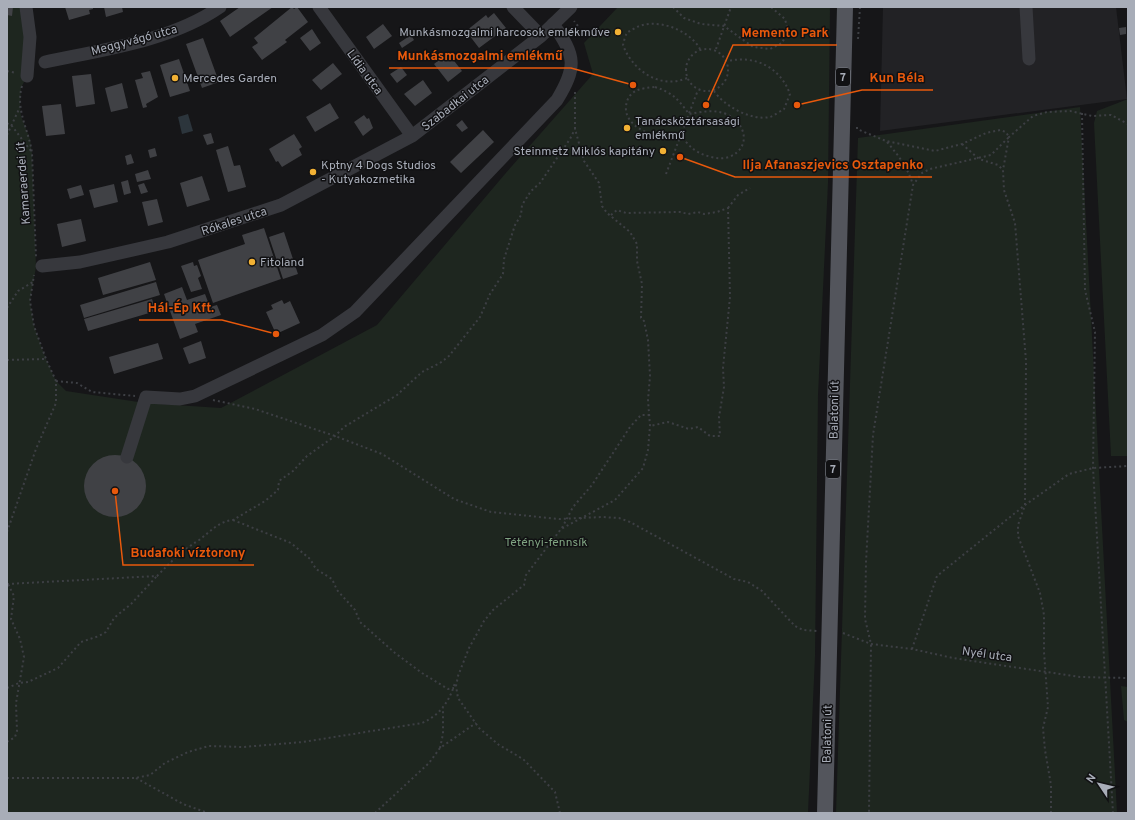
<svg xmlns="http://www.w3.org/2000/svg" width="1135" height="820" font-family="Overpass,sans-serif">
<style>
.built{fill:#222225}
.green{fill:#1e261f}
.water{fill:#2c353c}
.building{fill:#404145}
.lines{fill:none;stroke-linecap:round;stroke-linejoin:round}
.path{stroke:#3d3f44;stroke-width:2;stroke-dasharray:2 3;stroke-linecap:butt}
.minor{stroke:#37383d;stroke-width:13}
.major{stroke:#53555c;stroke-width:16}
.poi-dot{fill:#f2b134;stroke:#111113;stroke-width:1.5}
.labels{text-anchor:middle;stroke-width:3;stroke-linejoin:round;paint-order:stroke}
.shield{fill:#111113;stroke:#7b7e86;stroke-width:1}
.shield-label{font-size:11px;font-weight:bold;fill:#a8adb8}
.poi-label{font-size:12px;fill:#a8adb8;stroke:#111113;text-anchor:start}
.street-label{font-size:12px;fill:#a8adb8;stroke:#111113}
.park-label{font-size:12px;fill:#7fa381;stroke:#111113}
.leader{fill:none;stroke:#e8590c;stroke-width:1.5}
.callout-dot{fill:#e8590c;stroke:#111113;stroke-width:1.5}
.callout-label{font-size:13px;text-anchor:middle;font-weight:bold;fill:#e8590c;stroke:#111113;stroke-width:3;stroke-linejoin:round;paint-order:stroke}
</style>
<rect width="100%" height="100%" fill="#161618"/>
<!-- built -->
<path class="built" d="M883,7H1116L1127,99L880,131Z"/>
<!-- green -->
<path class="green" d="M7,7H26L27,76L21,88L20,106L21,116L30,139L32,153L36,267L30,301L34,326L46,359L56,381L66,391L145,403L221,408L377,325L505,174L593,74L584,43L618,7H830L828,183L818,395L815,656L808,813H7Z
M1128,99V439L1127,456H1111L1094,123L1097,111Z
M1080,107L1117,813H836L858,138Z
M1121,686L1128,687V722L1124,720Z"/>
<!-- water -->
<path class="water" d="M188,114L193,131L182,134L178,117Z"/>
<!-- building -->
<path class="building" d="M7,7H13L12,16L7,15Z
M65,7H93V9L89,10L90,14L69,20Z
M104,7H122L123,12L106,17Z
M240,7H273L230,37L220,21Z
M292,7L294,9L297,7L308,22L285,40L287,42L262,60L252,47L258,43L254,38Z
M494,13L506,28L479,48L466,31L486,15L488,18Z
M383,24L392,36L374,49L366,37Z
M1126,27V34L1120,35L1119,28Z
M312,29L321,43L310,51L300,38Z
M411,35L414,40L402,48L399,43Z
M203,38L219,82L202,88L186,44Z
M448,53L462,71L448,82L434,64Z
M179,59L190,91L170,97L160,65Z
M333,63L342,74L321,90L312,80Z
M401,67L407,75L397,83L390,74Z
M150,71L158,97L146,104L147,107L143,108L135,80L143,78L141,73Z
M91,74L95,104L76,107L72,76Z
M423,80L432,93L415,106L404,94Z
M122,83L128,108L111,112L105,88Z
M330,103L339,118L315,132L306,117Z
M61,104L65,134L46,136L42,106Z
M364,115L367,119L369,118L373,128L363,136L354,122Z
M462,120L468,128L462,132L456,125Z
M483,130L494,142L461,173L450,162Z
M211,133L214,143L207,145L203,135Z
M294,134L302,147L299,149L302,155L282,167L278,161L276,162L269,149Z
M228,146L234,166L240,165L246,187L228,192L216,150Z
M155,148L157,156L150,158L148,150Z
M131,154L134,163L127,165L125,156Z
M148,170L151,179L137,182L135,174Z
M202,176L210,200L187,207L180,183Z
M128,180L131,193L124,195L121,182Z
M144,183L148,192L141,194L138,185Z
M114,184L118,202L94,208L89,190Z
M81,185L84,195L70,199L67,189Z
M157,199L163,222L148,226L142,202Z
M81,219L86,241L62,247L57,224Z
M264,228L281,279L213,303L198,260L245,244L242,235Z
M284,232L298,274L283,279L269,237Z
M150,262L156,280L103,295L98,278Z
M193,262L194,266L197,265L201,276L198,278L202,289L191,292L181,266Z
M156,282L160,295L84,318L80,305Z
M182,287L187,300L205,294L210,307L217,305L221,315L195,324L198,332L180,339L164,294Z
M152,299L156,311L88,331L84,319Z
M282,300L284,304L290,301L300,323L276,334L266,312L273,309L271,305Z
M201,341L206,358L189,364L183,348Z
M158,343L163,359L114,374L109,357Z
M84 486a31 31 0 1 1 62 0a31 31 0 1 1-62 0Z"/>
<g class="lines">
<!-- path -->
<path class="path" d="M673,7L684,18L701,24L724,26L753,47L770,49L782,43L788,31L785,19L771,7
M574,35L578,26L574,21
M858,39L860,7
M686 70a21 21 0 1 1 42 0a21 21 0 1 1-42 0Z
M716,49L731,7
M7,71L16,73
M687,78C660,90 632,70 623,45C624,41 625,36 627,33C629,31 632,30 635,28C655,17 689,29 700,49
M22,86C15,110 29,130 32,153L36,257
M655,87C673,93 678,99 689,114C701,112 714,109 726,114C746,122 752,148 729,157C719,161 700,155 692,148C688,145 685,139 680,138C675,135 665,137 659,136C645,134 624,123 626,106C628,90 641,88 655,87Z
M714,91C724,106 751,121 770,117C774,116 780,111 784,109L790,94C780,67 755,55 728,61
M1082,113L1085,290L1095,332L1093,468L1113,813
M7,123L12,126L31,151
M857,127V129L886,141L935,151L962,144L986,133L1000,130L1006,132L1009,137L991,155L930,169L922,173L913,185L873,435L866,562L865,619L871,644L869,813
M7,135L20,107
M887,142C899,156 908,168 913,185
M962,144L979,159L998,165L1003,170
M666,174L698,90
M728,208L738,195L750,188
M611,215L617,210L626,213L680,212L688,214L698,212L704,214L717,212L728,208L730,297L723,368L724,387L719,417L720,436H710L698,427L689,429L668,422L650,426
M7,308L18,291L33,282
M7,360L46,359
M56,381L77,383L92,392L135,396
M213,400L255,409L335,436L382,454L454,499L491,512L559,519L602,517L619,518L630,522L734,579L748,582L762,591L795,626L803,630L817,631
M233,520L291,543L310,559L316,569L332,579L337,590L355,610L360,622L395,653L422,673L448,689L454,688
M562,528L573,507L592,485L630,427L641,415H650
M7,532L36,449L56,403V381L46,359L34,326L30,301L34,275
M7,584L157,576C172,561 180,552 199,540C210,532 219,521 233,520L265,501L278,490L279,481L293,471L307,456L335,436L344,427L397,395L422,372L440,363L449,356L480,317L490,294L503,274L504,259L515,225L521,215L522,205L531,191L540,183L570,139L575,129
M843,633L871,644L912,649L953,658L1080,677L1128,678
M912,649L937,576L1025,505L1069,474L1093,468L1128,466
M7,688L19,683L28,682L58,668L81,642L99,636L106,632L114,618L131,604L157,576
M7,742L15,737L17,731L16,703L24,657L20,639L11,619L14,596L8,584
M440,748L443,734V708
M7,778H135L150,775L165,763L188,752L209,746L243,747L303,742L422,723C440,715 449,702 455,683
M136,778L183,804L208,813
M375,813L429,763L440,748L476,723
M560,813L555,792L523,759L499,745L479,728L458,698L456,686L458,676L469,648L484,621L493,610L524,585L526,575L561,529L615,500L643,468L648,450L650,426L648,400L650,376L648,340L644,321L641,318L642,284L637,261V244L630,232L607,213L602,206L599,183L584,161L575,129V91
M1051,813V785L1045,750L1043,728L1048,707L1044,652V615L1040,593L1018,536V525L1025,505L1026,361L1015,223L1004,190L1003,170L1009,137L1033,116L1047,112L1070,111L1092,116L1111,115L1128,124"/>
<!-- minor -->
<path class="minor" d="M26,7L30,37L27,76
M319,7L412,136
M513,7L541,36
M1026,7L1029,59
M45,62C102,50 171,41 220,7
M42,266L80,262L168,242L281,205L412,136L541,36L571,7
M127,457L146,397L180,399L195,396L322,335L355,312L557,100C577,67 576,56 553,24"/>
<!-- major -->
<path class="major" d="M825,813L845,7"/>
</g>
<!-- markers -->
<g class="poi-dot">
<circle cx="618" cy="32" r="4"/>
<circle cx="175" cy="78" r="4"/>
<circle cx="627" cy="128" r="4"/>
<circle cx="663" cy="151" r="4"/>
<circle cx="313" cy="172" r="4"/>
<circle cx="252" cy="262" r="4"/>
</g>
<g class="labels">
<!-- shield labels -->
<g class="shield">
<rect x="836" y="68" width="14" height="18" rx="3"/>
<rect x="826" y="460" width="14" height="18" rx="3"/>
</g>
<g class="shield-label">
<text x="843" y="81">7</text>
<text x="833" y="473">7</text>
</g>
<!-- poi labels -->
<g class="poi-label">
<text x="610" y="36" text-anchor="end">Munkásmozgalmi harcosok emlékműve</text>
<text x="183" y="82">Mercedes Garden</text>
<text x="635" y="125">Tanácsköztársasági<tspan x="635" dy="14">emlékmű</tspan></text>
<text x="655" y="155" text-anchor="end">Steinmetz Miklós kapitány</text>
<text x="321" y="169">Kptny 4 Dogs Studios<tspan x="321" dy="14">- Kutyakozmetika</tspan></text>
<text x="260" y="266">Fitoland</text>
</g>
<!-- street labels -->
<g class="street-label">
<text transform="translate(134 40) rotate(-15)" y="4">Meggyvágó utca</text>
<text transform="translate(365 72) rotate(54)" y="4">Lídia utca</text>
<text transform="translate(455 103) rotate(-38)" y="4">Szabadkai utca</text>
<text transform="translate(23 183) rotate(-94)" y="4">Kamaraerdei út</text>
<text transform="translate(234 221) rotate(-18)" y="4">Rókales utca</text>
<text transform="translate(834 410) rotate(-89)" y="4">Balatoni út</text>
<text transform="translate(987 654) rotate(8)" y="4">Nyél utca</text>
<text transform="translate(827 734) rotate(-89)" y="4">Balatoni út</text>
</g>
<!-- park labels -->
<g class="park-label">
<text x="546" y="546">Tétényi-fennsík</text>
</g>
</g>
<!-- callouts -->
<path class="leader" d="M706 105L733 45H837M633 85L571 68H389M797 105L862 90H933M680 157L735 177H932M276 334L222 320H139M115 491L123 565H254"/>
<g class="callout-dot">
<circle cx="706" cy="105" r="4"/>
<circle cx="633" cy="85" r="4"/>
<circle cx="797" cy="105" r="4"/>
<circle cx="680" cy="157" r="4"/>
<circle cx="276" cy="334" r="4"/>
<circle cx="115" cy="491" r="4"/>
</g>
<g class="callout-label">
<text x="785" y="37">Memento Park</text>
<text x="480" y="60">Munkásmozgalmi emlékmű</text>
<text x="897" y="82">Kun Béla</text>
<text x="833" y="169">Ilja Afanaszjevics Osztapenko</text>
<text x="181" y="312">Hál-Ép Kft.</text>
<text x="188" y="557">Budafoki víztorony</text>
</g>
<!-- border -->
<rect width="1135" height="820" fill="none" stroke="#a8adb8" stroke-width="16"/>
<!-- north arrow -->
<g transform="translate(1099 784) rotate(305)" stroke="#111113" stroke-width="3" paint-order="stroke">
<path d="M0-3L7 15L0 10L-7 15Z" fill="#a8adb8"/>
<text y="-6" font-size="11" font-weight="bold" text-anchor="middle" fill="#a8adb8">N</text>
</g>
</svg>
